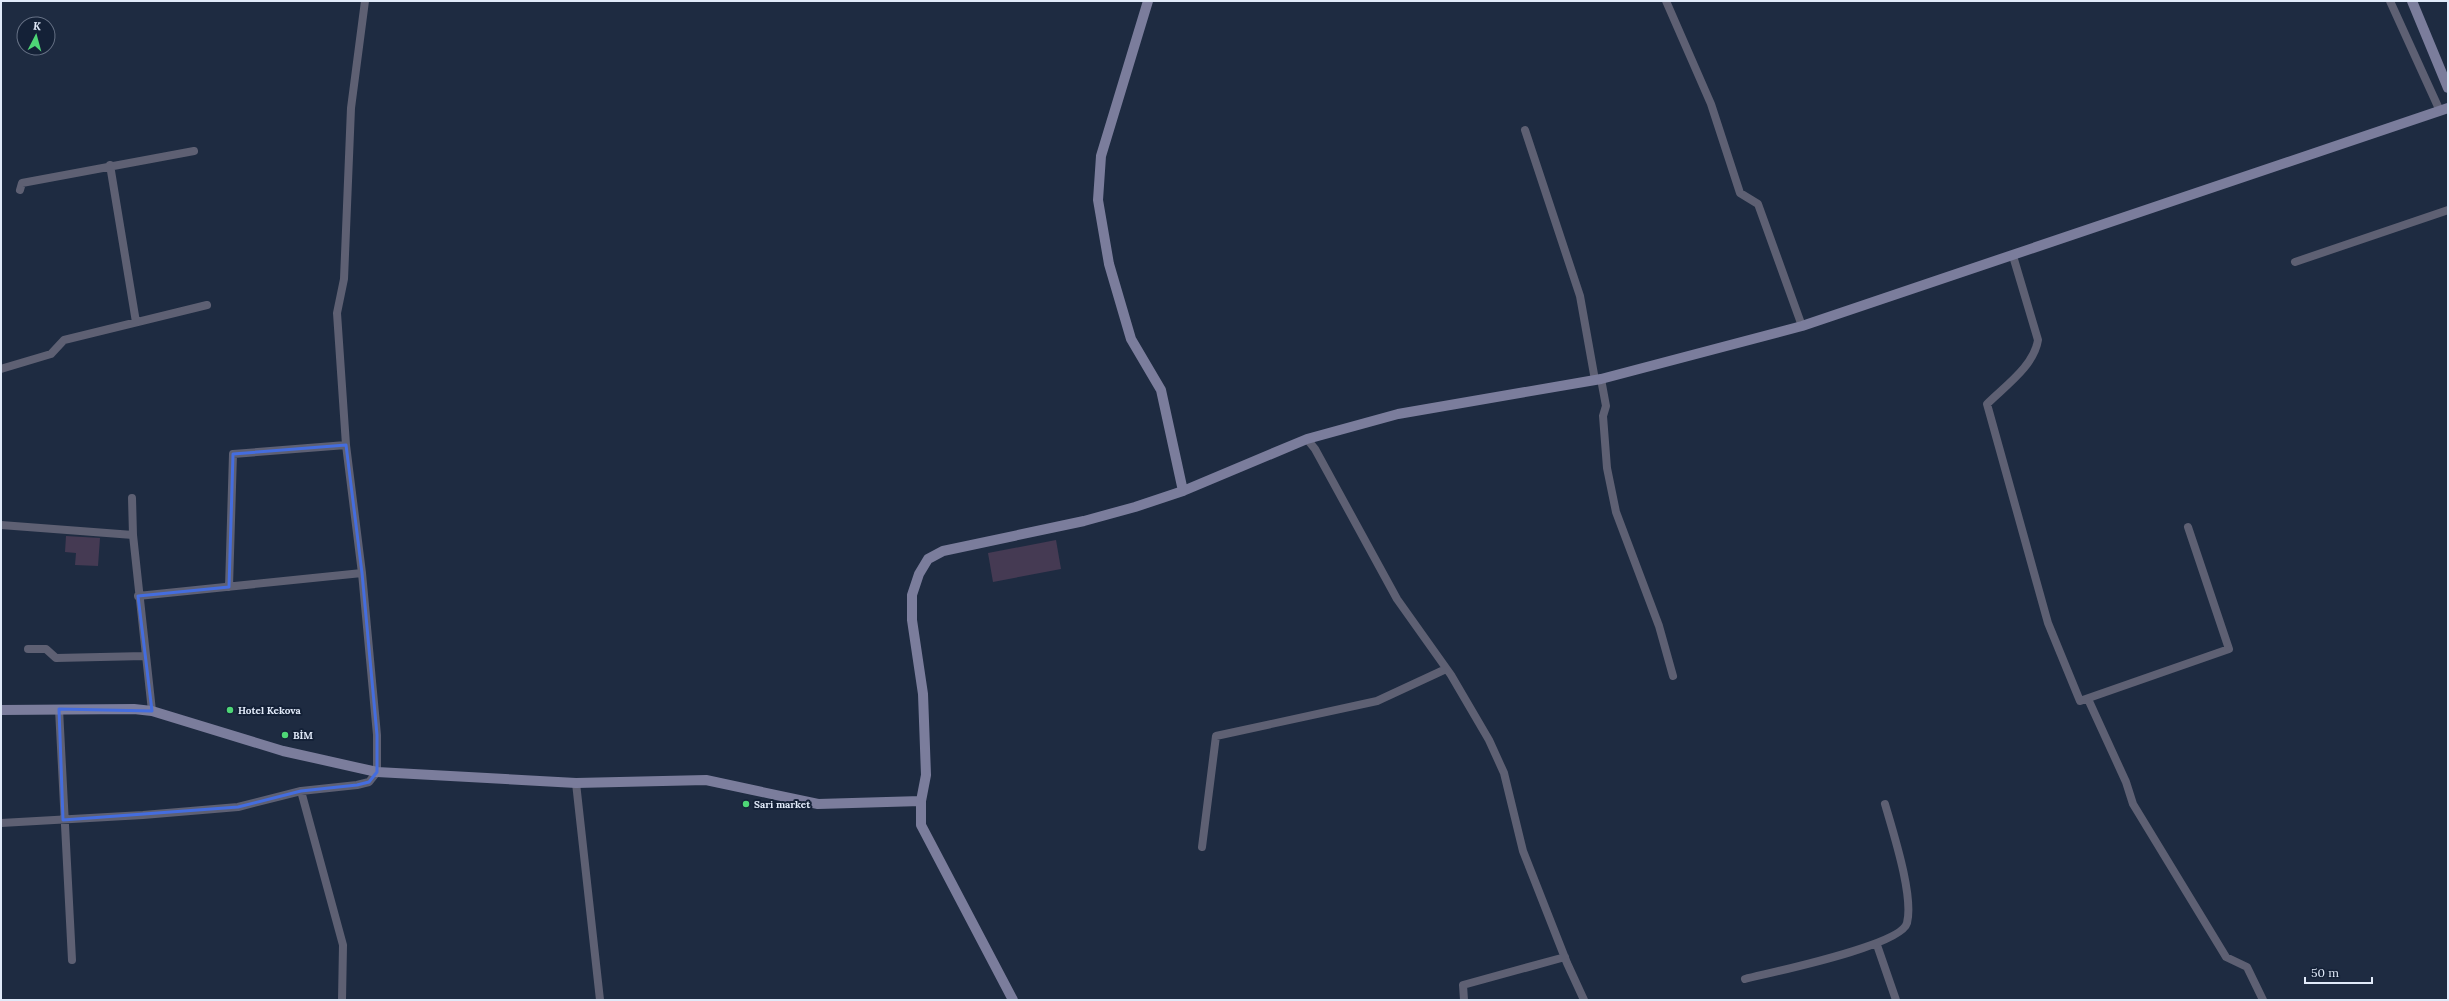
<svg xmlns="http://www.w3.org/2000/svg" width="2449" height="1001" font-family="Lora,serif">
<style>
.green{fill:#453a53}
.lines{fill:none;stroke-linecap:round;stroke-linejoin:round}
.street{stroke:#5e6073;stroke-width:8}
.secondary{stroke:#7b7d9c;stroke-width:10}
.marked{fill:none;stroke:#446ddf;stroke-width:3;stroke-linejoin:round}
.poi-dot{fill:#4ed676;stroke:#142137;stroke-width:1.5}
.labels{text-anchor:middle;stroke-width:4;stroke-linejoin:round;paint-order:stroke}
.poi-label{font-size:10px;font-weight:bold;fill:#e1eaf9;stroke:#142137;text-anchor:start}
</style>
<rect width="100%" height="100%" fill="#1e2b41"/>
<!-- green -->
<path class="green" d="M66,536L100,538L98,566L75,565L76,553L65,552Z
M1056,540L1061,569L993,582L988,553Z"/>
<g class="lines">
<!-- street -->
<path class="street" d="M1666,1L1711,104L1740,193L1758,204L1802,326
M2390,1L2440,111
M1525,130L1580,296L1595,380
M110,165L136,322
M20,190L22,183L194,151
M2013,256L2038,340C2034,366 2005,386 1987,404L2048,623L2080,701L2229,649L2188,527
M2295,262L2448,210
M1,369L51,354L64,340L207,305
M1601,379L1606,406L1603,416L1607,468L1616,512L1659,626L1673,676
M1307,439L1315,449L1397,599L1451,675L1489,740L1504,773L1523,851L1567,963L1584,1000
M132,498L133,535
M1,525L133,535L152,711
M229,587L233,454L346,445
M138,596L362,573
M28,649H46L56,658L145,656
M2088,699L2126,782L2133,804L2226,957L2247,967L2263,1000
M59,709L72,960
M576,783L600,1000
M301,791L343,945L342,1000
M1,823L143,815L238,807L301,791L357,785L369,782L377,772V735L362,573L346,445L337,313L344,279L351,108L365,1
M1202,847L1216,736L1377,701L1446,669
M1877,945L1896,1000
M1745,979C1772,972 1901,946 1907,923C1914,896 1893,832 1885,804
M1464,1000L1463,985L1565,957"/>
<!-- secondary -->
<path class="secondary" d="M1148,1L1101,156L1098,200L1109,264L1131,339L1161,390L1183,491
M2412,1L2448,88
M1,710L134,709L152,711L283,751L377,772L576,783L706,780L818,804L921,801
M1013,1000L921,825V801L926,775L923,694L912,620V595L919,574L928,559L943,551L1084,521L1135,507L1183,491L1307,439L1398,414L1601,379L1802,326L2448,108"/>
</g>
<!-- marked area -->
<path class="marked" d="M346,445L362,573L377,735V772L369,782L357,785L301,791L238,807L63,820L59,709L152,711L138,596L229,587L233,454Z"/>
<!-- markers -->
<g class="poi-dot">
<circle cx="230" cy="710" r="4"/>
<circle cx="285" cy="735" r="4"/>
<circle cx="746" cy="804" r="4"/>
</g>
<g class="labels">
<!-- poi labels -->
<g class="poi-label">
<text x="238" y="714">Hotel Kekova</text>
<text x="293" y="739">BİM</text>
<text x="754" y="808">Sari market</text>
</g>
</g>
<!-- border -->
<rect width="2449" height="1001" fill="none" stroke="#e1eaf9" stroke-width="4"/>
<!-- north arrow -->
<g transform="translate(36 36) rotate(6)"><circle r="19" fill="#142137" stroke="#667185"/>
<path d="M0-3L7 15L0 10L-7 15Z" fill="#4ed676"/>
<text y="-6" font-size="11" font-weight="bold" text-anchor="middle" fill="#e1eaf9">K</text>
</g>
<!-- scale -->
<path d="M2305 977v6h67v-6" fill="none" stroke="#e1eaf9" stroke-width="2"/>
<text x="2311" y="977" font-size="12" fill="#e1eaf9" stroke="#142137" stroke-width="3" paint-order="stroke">50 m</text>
</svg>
